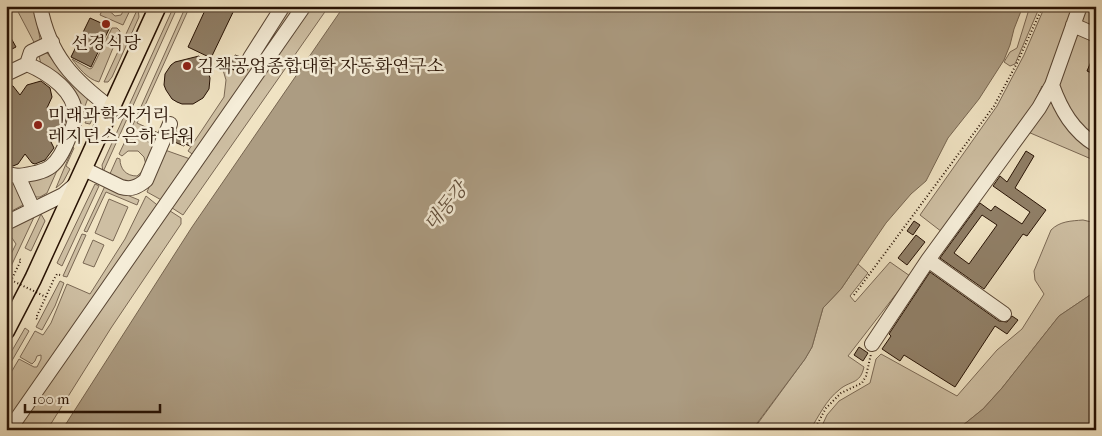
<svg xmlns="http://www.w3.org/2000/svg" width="1102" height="436" font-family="'IM FELL French Canon','Noto Serif KR',serif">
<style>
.green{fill:#cebfa3;stroke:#7a6854}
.water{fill:#ac9c82;stroke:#776550}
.building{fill:#907f67;stroke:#271204;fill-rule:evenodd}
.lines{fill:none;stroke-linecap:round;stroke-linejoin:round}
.minor-casing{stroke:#594634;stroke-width:16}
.major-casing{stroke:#271204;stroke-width:19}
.path{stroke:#271204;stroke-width:2;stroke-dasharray:1 2.5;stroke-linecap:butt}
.minor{stroke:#f5edd8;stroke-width:14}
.major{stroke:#f0e3c3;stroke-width:16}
.path-bridge{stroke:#271204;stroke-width:2;stroke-dasharray:1 2.5;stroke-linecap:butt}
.poi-dot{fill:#8f2418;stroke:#f5edd8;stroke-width:2}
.labels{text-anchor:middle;stroke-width:5;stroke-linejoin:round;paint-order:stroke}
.poi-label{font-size:18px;fill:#271204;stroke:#f5edd8;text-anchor:start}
.water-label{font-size:19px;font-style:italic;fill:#63503d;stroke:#f5edd8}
</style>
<rect width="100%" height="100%" fill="#f0e3c3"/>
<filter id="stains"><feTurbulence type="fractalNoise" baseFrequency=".004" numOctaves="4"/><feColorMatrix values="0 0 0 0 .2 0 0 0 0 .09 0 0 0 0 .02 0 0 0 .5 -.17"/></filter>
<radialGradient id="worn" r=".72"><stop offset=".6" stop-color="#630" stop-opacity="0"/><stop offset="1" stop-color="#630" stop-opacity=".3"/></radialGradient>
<!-- green -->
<path class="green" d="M15,6H34L40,39L39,43L36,46Z
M104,6L115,16L121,15C124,10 125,6 132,6L123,25L100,15Z
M174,6H178L103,172L102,165Z
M186,6H190L137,123L163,135L160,142L131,129Z
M289,6L296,11L195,156L188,151L224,97L226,80L223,70L225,66L244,75Z
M308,6H329L183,215L169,206Z
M1030,6H1040L1015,64L1010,66L1004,62L1010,52L1017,48Z
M1045,6H1096V161L1028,132L1047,104L1042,86L1035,101L1037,103L942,232L920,215L997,106L1024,55Z
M138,8L139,17L112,77L108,82H104Z
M112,28H117L120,31L99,82C87,79 79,68 72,59L90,69L92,68Z
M43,52L47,53L59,68L88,98L81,117C74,87 68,79 41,64L39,56Z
M94,103V115L90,124L85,123Z
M129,133L157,146L146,165L144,157L138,151H128L122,156L119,154Z
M68,146L47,193L40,197H35L26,182Z
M73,147L74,148L66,166L70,169L63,182L56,188Z
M165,150L193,160L165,202L147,192Z
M117,158L120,159C120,169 126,176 137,176L144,170L142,178L130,183L109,176Z
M6,176L12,178L24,202L23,205L6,214V205L12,199L10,195L7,196L6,194Z
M95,184L99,186L62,266L57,263Z
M105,186L139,200L137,205L106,192L87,232L84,231Z
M146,196L161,208L6,427V381L19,359L34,367H37L41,359V355L37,356L35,361L32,364L20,357L35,331L43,335L51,323L67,284L90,294L125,239Z
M109,199L128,207L113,241L95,233Z
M167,209L181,218V224L111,328L47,430H13Z
M36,213L6,277V264L16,244L6,229Z
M41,214L45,221L31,251L25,248Z
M1083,220L1096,223V291L1059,316L1002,388L983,409L957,430H820L827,415L839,401L870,383L876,359L881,354L957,396L997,350L1022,329L1044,294L1035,280L1034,271L1051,230C1060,221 1071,221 1083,220Z
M82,234L86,235L67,277L63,276Z
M93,240L104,245L94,267L83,263Z
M890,262L910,276L848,356L864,367C860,385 850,380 839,390C826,400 819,416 810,430H753L805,359L812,347L823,308L841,289L858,264L868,273L850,296L855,302Z
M60,281L64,283L55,306L42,330L36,327Z
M25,328L29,331L6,371V361Z"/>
<!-- water -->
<path class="water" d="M344,6H1023L1014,29L1010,45L1004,60L979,99L948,138L926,181L911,194L886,223L841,289L823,308L812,347L805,359L752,430H62L192,227Z
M1096,291V430H957L983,409L1002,388L1059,316Z"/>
<!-- building -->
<path class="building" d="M207,6H236L211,58L188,47Z
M90,18L110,27L91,67L71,57Z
M6,29L16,47L6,52Z
M1096,50V75L1087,71Z
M235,55L241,57L245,65L241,73L230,68Z
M199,56L208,72L210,78L209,89L203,98L193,104H182L177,102L172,99L166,90L164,85L165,74L171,65L175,62Z
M41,81L50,88L52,97L47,108H58L66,114V119L61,134L60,135L49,138L54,148L45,160L35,164L32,163L25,154L18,164L13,166L6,165V84L13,86L20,95L27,85Z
M176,131L193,139L190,146L185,144L184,146L172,141Z
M1026,151L1034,156L1015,188L1046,210L1027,236L1023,234L984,289L940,258L980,203L991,211L995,206L1022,224L1030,212L993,186L1000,176L1007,182ZM982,215L997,225L969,264L954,253Z
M914,221L920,225L913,235L907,231Z
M916,235L925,242L907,265L898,258Z
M930,272L999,321L1007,322L1012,316L1018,320L1007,334L995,326L955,387L904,355L900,361L882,349L891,336L889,334Z
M859,347L868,353L863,361L854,355Z"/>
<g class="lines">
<defs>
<path id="minor" d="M40,6C49,55 73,80 112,109
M1073,25L1096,35
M250,58L283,6
M6,74L27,64L31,52L52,42
M1052,85C1061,110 1073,131 1096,145
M84,169L121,187C131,190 138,187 146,180L170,124
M6,174L18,176L33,209
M18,176C49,172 57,168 69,137C71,132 74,125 75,119C78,92 48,73 27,64
M6,223L63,195L76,184
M928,260L1004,314
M872,344L928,260L1039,108L1052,85L1080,6
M9,430L304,6"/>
<path id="major" d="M6,331L33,279L158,6"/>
</defs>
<!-- minor casing -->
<use href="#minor" class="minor-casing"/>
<!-- major casing -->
<use href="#major" class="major-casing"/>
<!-- path -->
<path class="path" d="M6,291L21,260L19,259
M854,295L994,106L1017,63L1043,6
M37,319L36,318L54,279L57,274L60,275
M814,430L826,408L841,393L862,383L866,376L871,354"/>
<!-- minor -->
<use href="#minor" class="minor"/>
<!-- major -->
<use href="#major" class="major"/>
<!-- path-bridge -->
<path class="path-bridge" d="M11,280L46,297"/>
</g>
<!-- markers -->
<g class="poi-dot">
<circle cx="106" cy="24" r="5"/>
<circle cx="187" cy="66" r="5"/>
<circle cx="38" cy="125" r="5"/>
</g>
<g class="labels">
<!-- poi labels -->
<g class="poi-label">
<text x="106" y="49" text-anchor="middle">선경식당</text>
<text x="197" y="72">김책공업종합대학 자동화연구소</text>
<text x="48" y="121">미래과학자거리<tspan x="48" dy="21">레지던스 은하 타워</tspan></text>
</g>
<!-- water labels -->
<g class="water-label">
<text transform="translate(445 206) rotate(-51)" y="7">대동강</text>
</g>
</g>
<!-- margin -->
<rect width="1102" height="436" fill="none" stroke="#f0e3c3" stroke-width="25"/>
<rect x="8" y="8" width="1087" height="421" fill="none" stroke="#271204" stroke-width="2.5"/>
<rect x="12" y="12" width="1077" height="411" fill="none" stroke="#271204"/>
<!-- scale -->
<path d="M25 404v8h135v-8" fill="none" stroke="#271204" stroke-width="2.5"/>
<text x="32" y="404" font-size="15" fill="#271204" stroke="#f5edd8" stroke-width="4" paint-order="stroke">100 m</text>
<rect width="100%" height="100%" filter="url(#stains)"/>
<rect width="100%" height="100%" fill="url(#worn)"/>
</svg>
